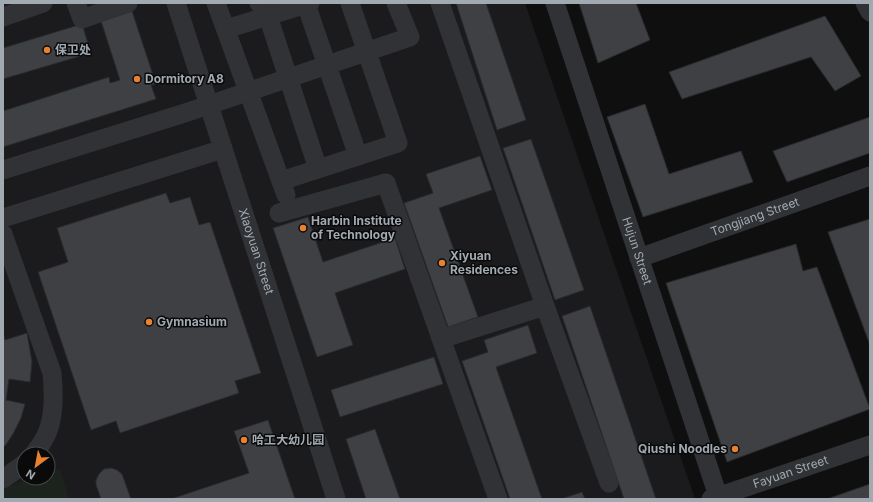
<svg xmlns="http://www.w3.org/2000/svg" width="873" height="502" font-family="Inter,'Noto Sans SC',sans-serif">
<style>
.built{fill:#1b1b1d;fill-rule:evenodd}
.green{fill:#1c231c}
.building{fill:#3e4043;stroke:#292a2c}
.lines{fill:none;stroke-linecap:round;stroke-linejoin:round}
.minor{stroke:#303235;stroke-width:19}
.poi-dot{fill:#e9822e;stroke:#0a0a0b;stroke-width:1.5}
.labels{text-anchor:middle;stroke-width:3;stroke-linejoin:round;paint-order:stroke}
.poi-label{font-size:12px;font-weight:bold;fill:#a1a9b1;stroke:#0a0a0b;text-anchor:start}
.street-label{font-size:12px;fill:#a1a9b1;stroke:#0a0a0b}
</style>
<rect width="100%" height="100%" fill="#0f0f10"/>
<!-- built -->
<path class="built" d="M3,3H525L695,499H3ZM24,454H48V478H24Z"/>
<!-- green -->
<path class="green" d="M60,469L69,499H3V488L32,478H48V472Z"/>
<!-- building -->
<path class="building" d="M456,3H486L526,120L497,130Z
M579,3H636L650,40L598,63Z
M132,11L156,84L151,85L156,99L3,147V111L109,77L110,83L120,80L101,21Z
M825,16L861,76L835,91L811,57L682,99L669,72Z
M82,24L91,53L3,79V48Z
M645,104L669,174L741,151L753,182L643,217L607,117Z
M870,117V153L787,182L773,151Z
M531,139L584,290L555,300L503,148Z
M480,156L492,190L439,208L478,317L448,327L404,203L433,193L426,174Z
M166,193L170,203L190,197L199,225L210,222L261,373L235,381L239,393L120,433L116,421L91,430L38,272L68,262L57,228Z
M308,217L323,262L395,238L405,269L335,293L353,345L317,357L273,228Z
M870,219V345L828,232Z
M796,244L803,271L817,267L870,409L727,462L666,283Z
M590,306L656,499H624L562,316Z
M528,325L537,353L496,367L542,499H510L462,361L488,352L484,340Z
M3,332L5,340L27,333L32,362L30,382L9,379L6,400L25,404L21,418L13,434L5,446L3,445Z
M434,357L443,384L340,417L331,390Z
M268,420L295,499H171L249,473L234,431Z
M375,429L400,499H366L346,439Z
M111,468L117,470L122,474L131,499H101L96,485V480L99,474L104,469Z
M870,484V499H827Z
M582,492L585,499H561Z"/>
<g class="lines">
<!-- minor -->
<g class="minor">
<path d="M76,3L82,19L128,3"/>
<path id="s1" d="M176,3L336,499"/>
<path d="M216,3L286,195"/>
<path d="M259,3L265,9L268,16L318,169"/>
<path d="M440,3L545,306L441,339"/>
<path id="s2" d="M555,3L719,499"/>
<path d="M865,3L870,12"/>
<path d="M306,4L358,156"/>
<path d="M3,17L43,3"/>
<path d="M226,29L310,3"/>
<path d="M3,170L188,112L410,37L396,3"/>
<path d="M281,181L398,143L350,3"/>
<path d="M279,213L386,183L498,499"/>
<path d="M3,218L223,149"/>
<path d="M3,234L52,373C54,395 55,422 43,441C40,446 37,450 34,454"/>
<path id="s3" d="M639,258L870,176"/>
<path d="M545,306L609,483"/>
<path d="M3,479L24,464"/>
<path id="s4" d="M711,499L870,445"/>
</g>
</g>
<!-- markers -->
<g class="poi-dot">
<circle cx="47" cy="50" r="4"/>
<circle cx="137" cy="79" r="4"/>
<circle cx="303" cy="228" r="4"/>
<circle cx="442" cy="263" r="4"/>
<circle cx="149" cy="322" r="4"/>
<circle cx="244" cy="440" r="4"/>
<circle cx="735" cy="449" r="4"/>
</g>
<g class="labels">
<!-- poi labels -->
<g class="poi-label">
<text x="55" y="54">保卫处</text>
<text x="145" y="83">Dormitory A8</text>
<text x="311" y="225">Harbin Institute<tspan x="311" dy="14">of Technology</tspan></text>
<text x="450" y="260">Xiyuan<tspan x="450" dy="14">Residences</tspan></text>
<text x="157" y="326">Gymnasium</text>
<text x="252" y="444">哈工大幼儿园</text>
<text x="727" y="453" text-anchor="end">Qiushi Noodles</text>
</g>
<!-- street labels -->
<g class="street-label">
<text dy="4" stroke="none"><textPath href="#s3" startOffset="123">Tongjiang Street</textPath></text>
<text dy="4" stroke="none"><textPath href="#s1" startOffset="261">Xiaoyuan Street</textPath></text>
<text dy="4" stroke="none"><textPath href="#s2" startOffset="261">Hujun Street</textPath></text>
<text dy="4" stroke="none"><textPath href="#s4" startOffset="84">Fayuan Street</textPath></text>
</g>
</g>
<!-- border -->
<rect width="873" height="502" fill="none" stroke="#a1a9b1" stroke-width="8"/>
<!-- north arrow -->
<g transform="translate(36 466) rotate(212)"><circle r="19" fill="#0a0a0b" stroke="#464a4d"/>
<path d="M0-3L7 15L0 10L-7 15Z" fill="#e9822e"/>
<text y="-6" font-size="11" font-weight="bold" text-anchor="middle" fill="#a1a9b1">N</text>
</g>
</svg>
